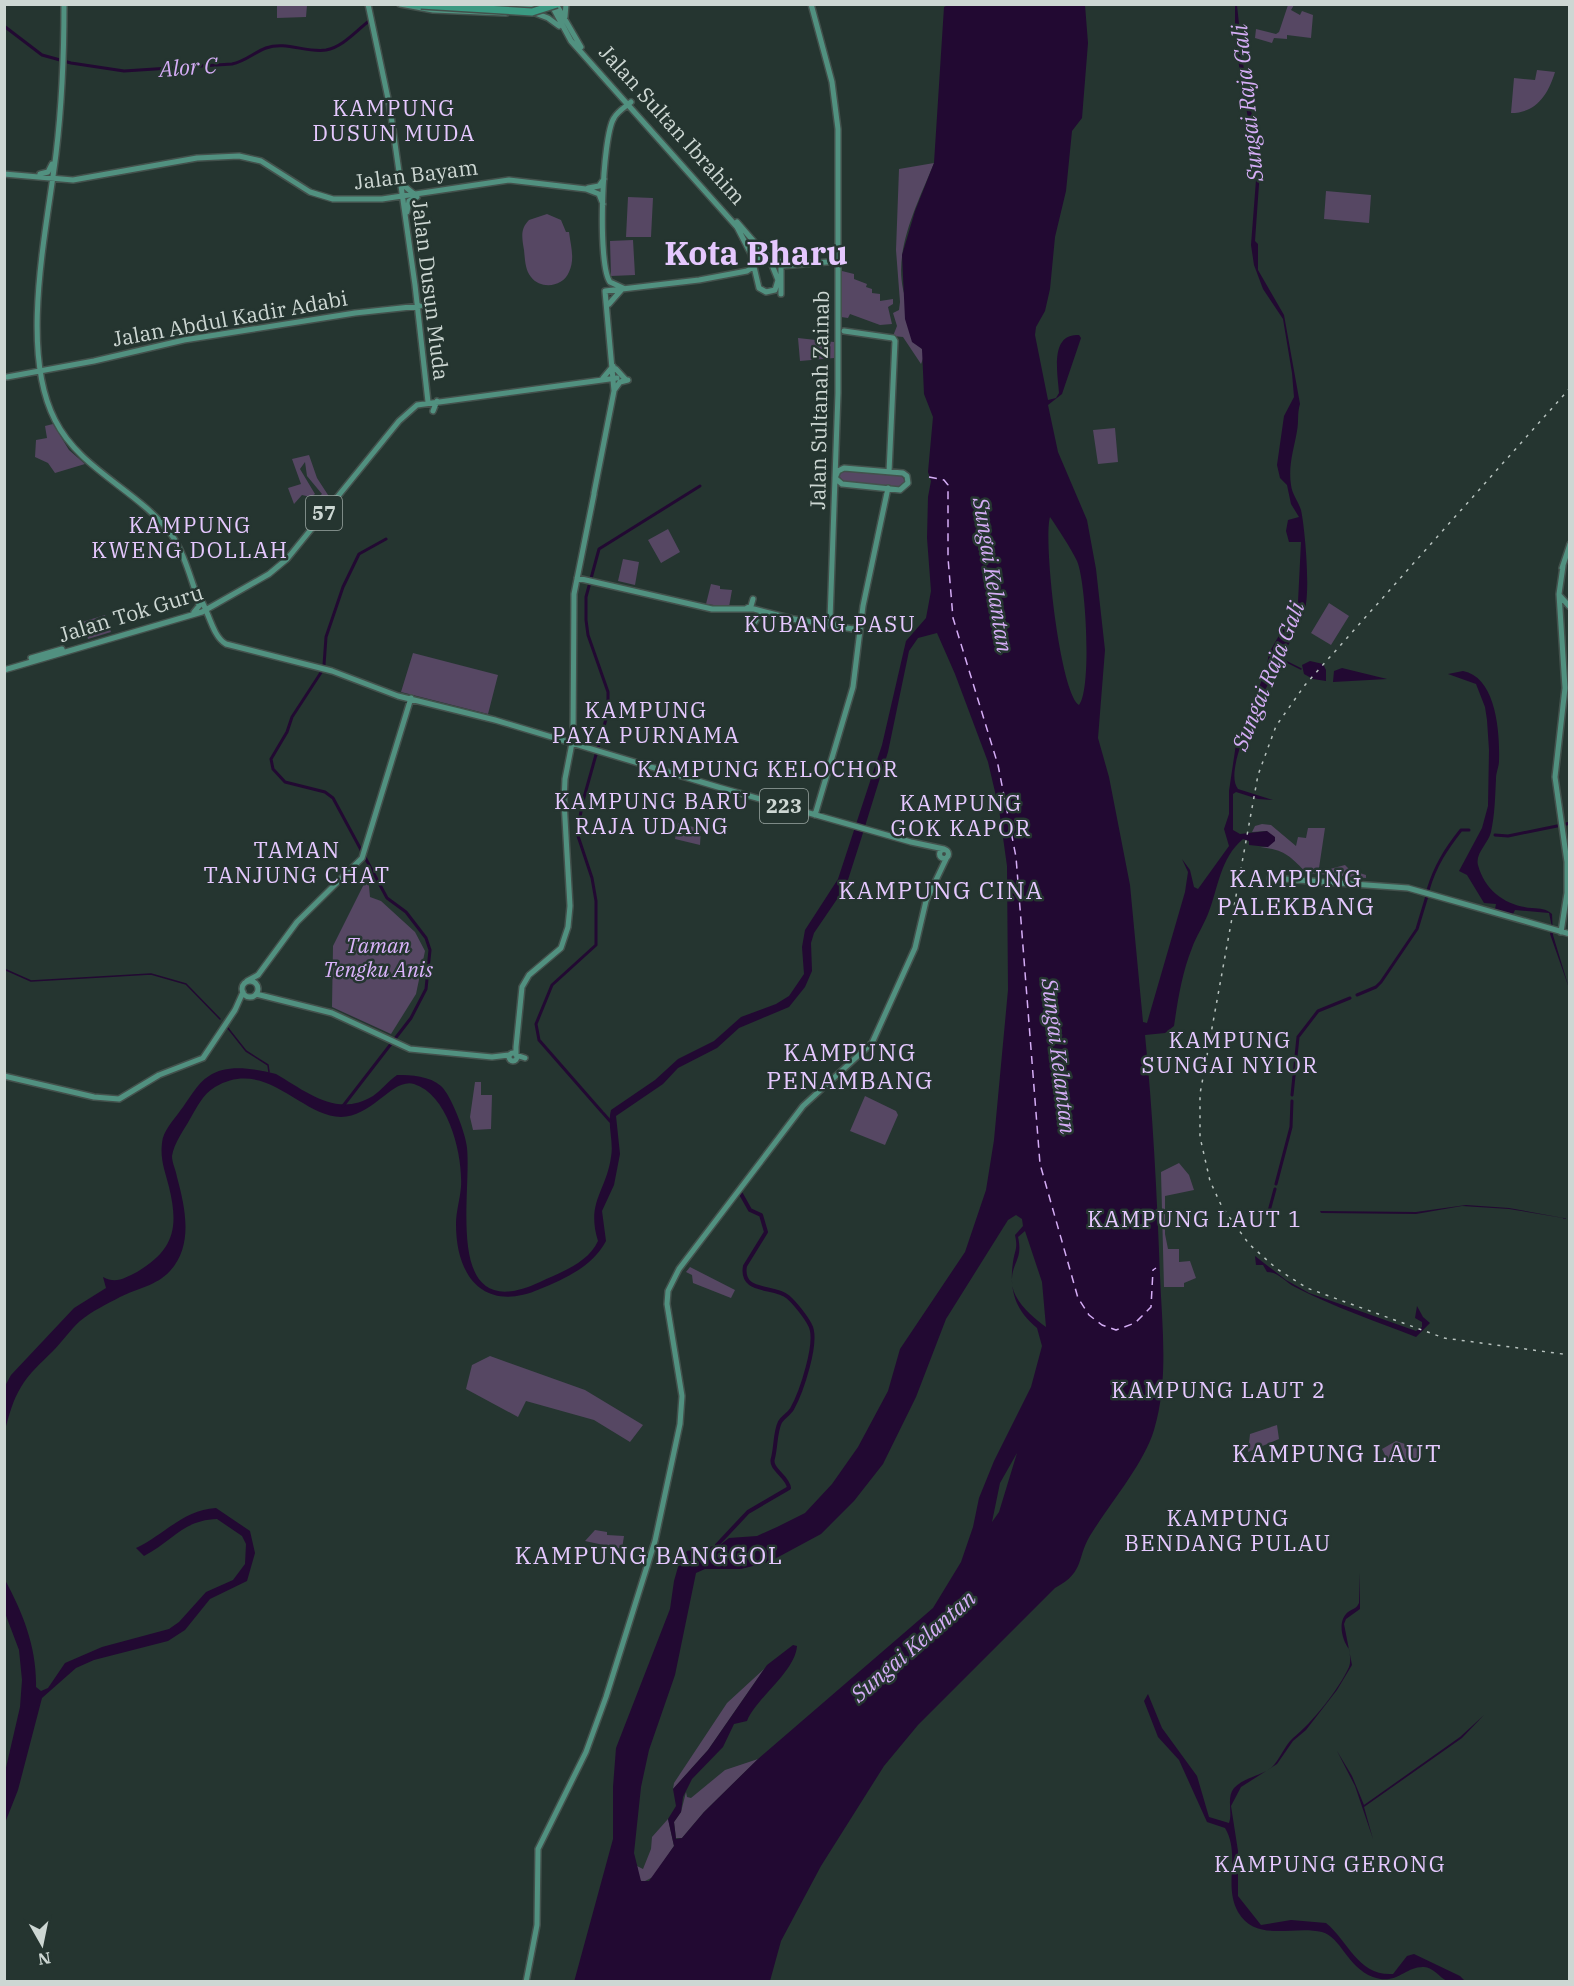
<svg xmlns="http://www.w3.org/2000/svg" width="1574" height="1986" font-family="'IBM Plex Serif',serif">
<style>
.green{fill:#564763}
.water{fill:#220932;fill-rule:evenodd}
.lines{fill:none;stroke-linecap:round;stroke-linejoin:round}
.stream{stroke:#220932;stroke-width:1.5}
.canal{stroke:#220932;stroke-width:3}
.river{stroke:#220932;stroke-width:4}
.ferry{stroke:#d5adf6;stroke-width:1.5;stroke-dasharray:8 6;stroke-linecap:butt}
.major-casing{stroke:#43514c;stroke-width:8}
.highway-casing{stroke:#43514c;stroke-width:10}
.major{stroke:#519180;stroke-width:5}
.highway{stroke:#3b9a82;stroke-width:7}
.rail{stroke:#b7c2be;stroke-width:1.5;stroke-dasharray:3 6;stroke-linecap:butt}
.highway-bridge-casing{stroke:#43514c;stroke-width:10;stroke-linecap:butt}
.highway-bridge{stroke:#3b9a82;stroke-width:7}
.labels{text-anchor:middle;stroke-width:5;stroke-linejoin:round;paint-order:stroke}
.shield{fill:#253530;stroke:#9ba6a2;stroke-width:1.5}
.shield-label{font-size:20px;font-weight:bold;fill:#cdd7d3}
.street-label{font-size:21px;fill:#cdd7d3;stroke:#253530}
.park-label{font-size:21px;font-style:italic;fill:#dbb4fc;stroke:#253530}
.water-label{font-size:22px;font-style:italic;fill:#d5adf6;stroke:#253530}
.neighbourhood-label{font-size:22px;letter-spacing:1.5px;fill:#e5c8fe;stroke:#253530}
.quarter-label{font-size:24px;letter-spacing:1.5px;fill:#e5c8fe;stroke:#253530}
.town-label{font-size:33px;font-weight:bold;fill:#e5c8fe;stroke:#253530}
</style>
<rect width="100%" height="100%" fill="#253530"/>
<!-- green -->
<path class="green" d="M277,5H307L306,17L277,18Z
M1288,5H1294L1291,10L1300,15L1302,11L1313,15L1311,38L1287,35V39L1274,38L1272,43L1255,38L1256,29L1276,34L1279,32Z
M1537,70L1555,72C1548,95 1536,113 1511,113L1514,78L1535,80Z
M934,163C919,201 894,247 903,289C908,312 918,334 924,356L921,364L903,337L893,336L897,326L893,313L899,310L900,302L896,250L899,169Z
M1326,191L1371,195L1369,223L1324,219Z
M628,197L653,198L651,237H626Z
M547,214L561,220L566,232H569C571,247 575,259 569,272C563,287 541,290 531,277C525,270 525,259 524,250C522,238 520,229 529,220Z
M633,240L635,275L611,276L610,241Z
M842,271L854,274V279L867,284L866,287L872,289V293L880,294V301L893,299V304L888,307L892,324L880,325L850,314L848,318L841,317Z
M798,338L834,342V358L800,361Z
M53,424L69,450L85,464L55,473L48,463L35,457L36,440L47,438L45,426Z
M1115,428L1118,462L1098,464L1093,430Z
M309,455L317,478L330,498L312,518L321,504L316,499L322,494L307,476L305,462L300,469L315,494L311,497L302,495L294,504L288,488L301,484L292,459Z
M844,469L901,475L906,482L900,487L845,483L838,475Z
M668,529L680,552L661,563L648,540Z
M623,559L639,562L635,585L618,581Z
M711,584L720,586V589L732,590L729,607L706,604Z
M1329,603L1349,616L1331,645L1311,633Z
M105,615L111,632L88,639L82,622Z
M413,653L498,675L488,714L401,692Z
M678,823L701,829L700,845L675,839Z
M1262,824L1271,825L1296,846L1298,837L1306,838L1308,828H1325L1319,868L1326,870L1345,865L1350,870L1366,875V878L1307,873C1289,856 1286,850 1260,847H1268L1267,831L1252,832L1255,826Z
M368,876L370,897L381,901L415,932L425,951L416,994L391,1034L332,1007L333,946Z
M475,1082H481V1095H492L491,1129L473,1130L470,1117Z
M865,1096L896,1111L898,1115L885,1145L850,1131Z
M1179,1163L1189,1175L1194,1190L1165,1196V1234L1168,1249H1179V1262L1190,1261L1196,1278L1184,1283V1287H1164L1161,1172Z
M690,1267L735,1290L731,1298L693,1283L692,1275L686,1272Z
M490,1356L585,1390L643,1425L630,1442L594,1420L526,1401L518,1417L466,1389L472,1365Z
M1277,1425L1279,1439L1248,1452L1250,1434Z
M1396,1441L1417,1448L1418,1460L1400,1464L1397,1461L1390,1465L1382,1449Z
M595,1530L607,1532V1535L624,1536L622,1549L585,1541Z
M764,1669L708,1750L673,1789L674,1783L727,1703Z
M758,1759L704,1812L682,1838H676L674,1822L681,1812L686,1792L687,1797L691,1798L725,1770Z
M668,1819L674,1846L653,1877L643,1882L639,1879L637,1866L643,1869L651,1849L652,1837Z"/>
<!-- water -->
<path class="water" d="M948,5H1085L1088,43L1082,118L1072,131L1066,191L1055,237L1050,289L1045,311L1036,327L1035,335L1048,400L1056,398L1059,393C1058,375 1049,333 1079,335L1081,338L1062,394L1048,405L1058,452L1087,520L1096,569L1105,650L1098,738L1109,777L1130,885L1143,1022L1147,1023L1185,892L1188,872L1182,859L1190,870L1194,887L1198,889L1229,846L1224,829L1229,814V791L1236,744L1266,670L1269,653L1298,602L1301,542H1289L1286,531L1288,520L1299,517L1291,504L1287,485L1280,478L1277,465L1284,416L1294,397L1292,373L1283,319L1263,289L1254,265L1251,245L1257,167L1241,80L1235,37V5H1237L1245,81L1254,125L1260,170L1255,241L1258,244V270L1284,315L1300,404C1297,414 1299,421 1297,431C1294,449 1288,465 1291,485C1292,494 1298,501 1301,510C1305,528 1311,594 1304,613C1293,643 1217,763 1238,789L1273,800L1258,799L1236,792L1233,794V830L1240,834L1267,831L1275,837V841L1268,847L1249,845V841L1243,839C1220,858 1218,889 1208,914C1203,926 1196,937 1192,948C1182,973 1178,999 1174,1026L1165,1033L1145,1035C1153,1115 1157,1195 1160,1276C1162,1326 1169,1380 1154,1430C1144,1463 1112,1501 1093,1531C1075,1557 1087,1571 1055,1588L918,1725L884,1766L821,1866L781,1941L770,1981L574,1982L613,1839V1787L616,1748L670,1609L674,1581L680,1560L687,1551L720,1545L729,1538L757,1536L777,1527L805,1513L832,1484L858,1447L888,1391L900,1349L965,1252L986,1190L994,1140L1008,990L1007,866L999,809L988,762L955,674L937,633L918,638L909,651L888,752L862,836L846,886L814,933L811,943L812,971L805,987L789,1007L739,1028L717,1048L678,1068L663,1084L616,1116L620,1154L614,1185L602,1211L606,1241C593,1266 565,1279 540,1289C485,1313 456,1278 456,1224C456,1212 460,1199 461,1187C463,1156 449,1095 414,1084C392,1078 373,1117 341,1117C300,1116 266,1057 215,1087C203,1094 197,1107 190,1119C184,1130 174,1143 172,1156C172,1163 176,1170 177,1177C185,1207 194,1245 170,1271C156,1286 138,1288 120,1297C107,1304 92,1311 80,1321C70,1330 62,1342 52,1352C41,1363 29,1373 21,1387C13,1400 9,1415 5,1430V1386L11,1375L74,1308L106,1288L103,1277C116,1284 125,1278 137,1272C174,1250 179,1228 169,1187C165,1171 160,1160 162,1143C163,1131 173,1121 180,1111C188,1101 197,1083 209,1076C227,1063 256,1069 276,1074C307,1092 337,1118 373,1096C382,1090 388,1081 397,1075C411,1075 430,1076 441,1086C451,1095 466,1134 467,1148C472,1197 442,1328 540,1282C561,1272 588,1263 598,1241C586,1202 606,1192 611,1157C614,1141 607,1126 611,1110L655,1080L678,1059L714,1041L741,1017L776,1004L789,996L804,974L802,947L805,930L838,879L882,745L906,641L926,618L931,591L927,538L928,497L931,481L928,472L933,417L924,394L922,349L912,342L905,319L902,255L915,211L934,163L944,7ZM1050,517C1059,530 1070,547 1077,561C1086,581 1092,689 1079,705C1060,693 1043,541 1050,517ZM1016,1215L1022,1219L1023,1226L1015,1235C1018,1249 1015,1249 1013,1262C1009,1290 1015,1310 1037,1328L1042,1346L1031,1387L994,1461L979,1498L973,1527L961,1562L933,1608L758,1759L704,1812L682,1838L676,1839L674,1822L681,1812L683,1797L692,1779L723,1747L734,1724L747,1721C757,1697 795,1672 797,1646L793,1645L767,1665L708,1750L673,1789L676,1806L668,1819L674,1846L649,1881H641L634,1853L641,1787L649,1750L675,1675L696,1573L705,1569H741L769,1562L821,1534L854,1501L883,1464L916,1397L946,1319L1008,1220ZM1025,1231L1042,1282L1046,1327C1032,1317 1010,1299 1012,1278C1013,1261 1023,1259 1018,1237ZM1017,1453L999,1512L992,1522L1000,1483Z
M1310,661L1323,664L1326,670V681L1313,679L1304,674L1302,665Z
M1342,668L1387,679L1333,682L1334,671Z
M1463,671C1496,677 1500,732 1499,761C1499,767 1496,772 1496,779C1495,798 1495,813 1491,832C1488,844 1475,853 1478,865C1485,891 1506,906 1532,908C1541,909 1545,908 1552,914L1553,935L1569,988L1550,934L1552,927L1549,913L1515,910L1513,914L1495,909L1496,904L1484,903L1467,875L1459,871L1482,828L1488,806L1489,750L1487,720L1485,707L1476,684L1448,674Z
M1466,1205L1509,1208L1569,1219L1509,1209L1462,1206L1416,1214L1321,1213L1320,1211L1416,1212Z
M1255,1256L1286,1280L1309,1293L1416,1331L1422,1327V1322L1415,1318L1417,1306L1423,1317L1430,1323L1416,1337C1375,1321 1334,1307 1295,1287C1285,1282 1279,1272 1267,1272L1263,1265H1256Z
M216,1508L250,1531L255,1553L247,1581L210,1599L185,1630L168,1641L94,1660L76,1668L42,1698L18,1790L5,1823V1772L20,1707L22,1680L19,1650L5,1613V1580C23,1613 37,1648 36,1687L41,1691L48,1688L65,1663L102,1647L169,1629L179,1622L206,1592L233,1580L245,1564L246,1544L242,1536L217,1519C183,1520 173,1541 144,1556L136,1548C164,1535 183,1510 216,1508Z
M1360,1573V1609L1346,1619L1344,1624L1352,1665L1337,1690L1306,1730L1293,1741L1277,1764L1241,1787L1231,1806L1238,1851V1896L1261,1925L1291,1920L1326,1923C1349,1942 1358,1976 1393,1974L1407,1956L1414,1954L1460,1976L1465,1981C1460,1982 1452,1983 1447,1981C1439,1977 1433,1967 1424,1967C1405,1966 1397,1986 1373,1977C1347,1967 1341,1937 1322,1932C1293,1925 1256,1943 1238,1912C1223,1885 1241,1855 1225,1828L1207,1822L1179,1760L1158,1737L1144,1701L1148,1694L1162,1728L1197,1776L1209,1817L1229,1823C1233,1812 1226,1798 1234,1788C1243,1778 1260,1776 1271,1768C1280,1760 1284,1746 1293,1738C1312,1723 1339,1689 1349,1667C1351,1662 1350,1654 1349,1649C1342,1640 1337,1621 1348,1612C1354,1608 1356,1609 1359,1603Z
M1484,1715L1462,1738L1364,1807L1373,1839L1355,1786L1337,1751L1352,1776L1364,1805L1460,1737Z"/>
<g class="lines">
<!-- stream -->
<path class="stream" d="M1283,660L1301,669
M4,969L31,981L151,974L186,984L220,1019
M227,1027L246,1051L268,1065L269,1072"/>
<!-- canal -->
<path class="canal" d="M4,26L42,55L71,63L124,71L232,64C246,61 253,53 266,48C286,41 306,53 326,50C343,47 357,30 369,21
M324,665L326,637L343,587L359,554L386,539
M322,671L292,717L287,732L271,759L273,769L285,782L325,792L333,798L387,898L406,912L426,938L430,950L426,989L411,1018L343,1106
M1566,824L1570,823
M1495,835L1508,836L1562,825
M1428,890C1435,866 1446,849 1461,830H1469
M1357,995L1376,987L1381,982L1417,929L1427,896
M1292,1095L1298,1037L1318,1011L1350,998
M602,1112L539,1040L536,1024L552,985L596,945V901L592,878L577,833L583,801L608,712V692L588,635L586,620V597L599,549L700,486
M603,1113L610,1121
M1276,1184L1291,1127L1292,1101
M1268,1215L1275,1189"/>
<!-- river -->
<path class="river" d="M717,1545L748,1512L789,1488C788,1476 769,1469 773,1458C776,1447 775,1432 780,1422C783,1417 789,1414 792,1409C801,1393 819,1341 810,1325C806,1317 795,1303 788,1297C774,1285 740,1294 745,1266L766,1232L761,1215L750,1210L741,1194"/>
<!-- ferry -->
<path class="ferry" d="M929,477L944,480L948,485V558L953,618L998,765L1016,857L1040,1164L1078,1298L1089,1315L1102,1325L1116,1330L1135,1323L1151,1307L1153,1270L1156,1268"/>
<defs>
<path id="major" d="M64,4C64,55 62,104 56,154C47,229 19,351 55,420C80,470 138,490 171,534C183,551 189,573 196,593
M368,4L390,108L415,285L428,402
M400,4L433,10L506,13
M494,4L540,7
M551,4L571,41L737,227L751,254L759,288L766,292L775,290L778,280L770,260L760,258L754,266
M556,4L581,47
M811,4L832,82L838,129V393L830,620L836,627
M535,13L548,18L559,26
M565,17L566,4
M4,174L73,180L197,158L239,156L261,161L310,192L333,199H382L509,180L586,189L599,194L603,204
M40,174L48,172L52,164
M402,184L414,194
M588,188L599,186L604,179
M407,212L409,201L417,197
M737,222L770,260L791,263
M781,294V266L838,261
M609,304L623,288L610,282C597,265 602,136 614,118C617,112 625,107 631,102
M844,331L893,338L895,341L889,472
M616,369L626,380
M7,377L94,361L184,340L355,313L420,306
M603,378L613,366
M615,389L620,382L628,380
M433,411L437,401
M844,468L903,473L907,476L908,483L900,490L842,484L835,478L838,471Z
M594,493L614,391L605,291L699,280L747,271L754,266
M1562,568L1570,544
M577,578L712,609H754L797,620
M195,590C208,605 211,636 226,644L332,671L398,696L495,720L718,787L911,842L944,849
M1560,596L1569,606
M747,608L751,606L753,599
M194,612L199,606L198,598
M794,619L853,629L860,625
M755,622L758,616L763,614
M31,658L62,649
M4,670L202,612L269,574L287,559L399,421L417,405L617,378
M815,815L853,687L863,606L888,488
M939.5 854a4.5 4.5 0 1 1 9 0a4.5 4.5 0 1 1-9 0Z
M1270,878L1408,888L1570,934
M1561,932L1567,893V862L1555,777L1565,688L1559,594L1563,566
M242 989a8 8 0 1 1 16 0a8 8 0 1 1-16 0Z
M247,981L258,975L297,922L362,858L411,698
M256,994L332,1013L410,1049L492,1057L509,1055
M509 1057a4 4 0 1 1 8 0a4 4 0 1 1-8 0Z
M525,1058L516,1055V1047L522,987L529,975L561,948L568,927L570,906L564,801L565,779L573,738L574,594L594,494
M4,1076L94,1097L119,1099L159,1075L203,1058L235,1010L243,992
M526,1982L537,1925L538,1849L586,1752L606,1697L655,1541L680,1424L682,1396L667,1304L668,1291L679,1269L803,1106L872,1043L915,948L926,901L947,857"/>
<path id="highway" d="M410,4L421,5"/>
</defs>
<!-- major casing -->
<use href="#major" class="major-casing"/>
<!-- highway casing -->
<use href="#highway" class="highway-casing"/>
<!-- major -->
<use href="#major" class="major"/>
<!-- highway -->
<use href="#highway" class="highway"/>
<!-- rail -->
<path class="rail" d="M1570,388L1305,685L1276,726L1258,775L1200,1094V1137L1210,1181L1222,1207L1249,1244L1277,1269L1307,1288L1444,1338L1570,1355"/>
<defs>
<path id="highway-bridge" d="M421,5L532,12L557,4"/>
</defs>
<!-- highway-bridge casing -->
<use href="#highway-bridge" class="highway-bridge-casing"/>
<!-- highway-bridge -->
<use href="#highway-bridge" class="highway-bridge"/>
</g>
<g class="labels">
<!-- shield labels -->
<g class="shield">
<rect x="306" y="496" width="36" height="34" rx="4.5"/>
<rect x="760" y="789" width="48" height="34" rx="4.5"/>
</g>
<g class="shield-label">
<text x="324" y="520">57</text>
<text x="784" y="813">223</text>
</g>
<!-- street labels -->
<g class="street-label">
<text transform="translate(672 125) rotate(48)" y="7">Jalan Sultan Ibrahim</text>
<text transform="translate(416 175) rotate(-7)" y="7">Jalan Bayam</text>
<text transform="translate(430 290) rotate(83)" y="7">Jalan Dusun Muda</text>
<text transform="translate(230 319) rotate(-10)" y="7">Jalan Abdul Kadir Adabi</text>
<text transform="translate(820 400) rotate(-89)" y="7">Jalan Sultanah Zainab</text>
<text transform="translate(131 614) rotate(-17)" y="7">Jalan Tok Guru</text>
</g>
<!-- park labels -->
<g class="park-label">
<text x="378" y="953">Taman<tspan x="378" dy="24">Tengku Anis</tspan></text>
</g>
<!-- water labels -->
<g class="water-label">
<text transform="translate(188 67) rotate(-4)" y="8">Alor C</text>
<text transform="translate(1247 103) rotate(-96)" y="8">Sungai Raja Gali</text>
<text transform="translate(993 575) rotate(81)" y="8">Sungai Kelantan</text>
<text transform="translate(1268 676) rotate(-68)" y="8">Sungai Raja Gali</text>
<text transform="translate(1059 1056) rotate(83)" y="8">Sungai Kelantan</text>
<text transform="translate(913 1646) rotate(-41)" y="8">Sungai Kelantan</text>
</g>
<!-- neighbourhood labels -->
<g class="neighbourhood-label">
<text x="394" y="116">KAMPUNG<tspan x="394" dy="25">DUSUN MUDA</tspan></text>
<text x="190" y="533">KAMPUNG<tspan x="190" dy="25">KWENG DOLLAH</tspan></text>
<text x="830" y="632">KUBANG PASU</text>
<text x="646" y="718">KAMPUNG<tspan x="646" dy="25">PAYA PURNAMA</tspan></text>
<text x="768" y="777">KAMPUNG KELOCHOR</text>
<text x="652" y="809">KAMPUNG BARU<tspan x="652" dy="25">RAJA UDANG</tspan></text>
<text x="961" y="811">KAMPUNG<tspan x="961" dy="25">GOK KAPOR</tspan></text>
<text x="297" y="858">TAMAN<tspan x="297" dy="25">TANJUNG CHAT</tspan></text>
<text x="1230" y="1048">KAMPUNG<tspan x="1230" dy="25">SUNGAI NYIOR</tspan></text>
<text x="1195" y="1227">KAMPUNG LAUT 1</text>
<text x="1219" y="1398">KAMPUNG LAUT 2</text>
<text x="1228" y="1526">KAMPUNG<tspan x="1228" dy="25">BENDANG PULAU</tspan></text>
<text x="1330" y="1872">KAMPUNG GERONG</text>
</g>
<!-- quarter labels -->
<g class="quarter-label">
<text x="1296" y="887">KAMPUNG<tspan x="1296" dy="28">PALEKBANG</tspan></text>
<text x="941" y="899">KAMPUNG CINA</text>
<text x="850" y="1061">KAMPUNG<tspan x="850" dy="28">PENAMBANG</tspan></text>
<text x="1337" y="1462">KAMPUNG LAUT</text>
<text x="649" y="1564">KAMPUNG BANGGOL</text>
</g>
<!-- town labels -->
<g class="town-label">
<text x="756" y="265">Kota Bharu</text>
</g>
</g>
<!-- border -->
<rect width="1574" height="1986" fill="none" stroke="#cdd7d3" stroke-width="12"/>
<!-- north arrow -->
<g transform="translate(42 1944) rotate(171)" stroke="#253530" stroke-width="4.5" paint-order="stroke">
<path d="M0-4.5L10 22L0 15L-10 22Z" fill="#cdd7d3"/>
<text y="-9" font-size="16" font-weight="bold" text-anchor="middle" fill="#cdd7d3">N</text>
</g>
</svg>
